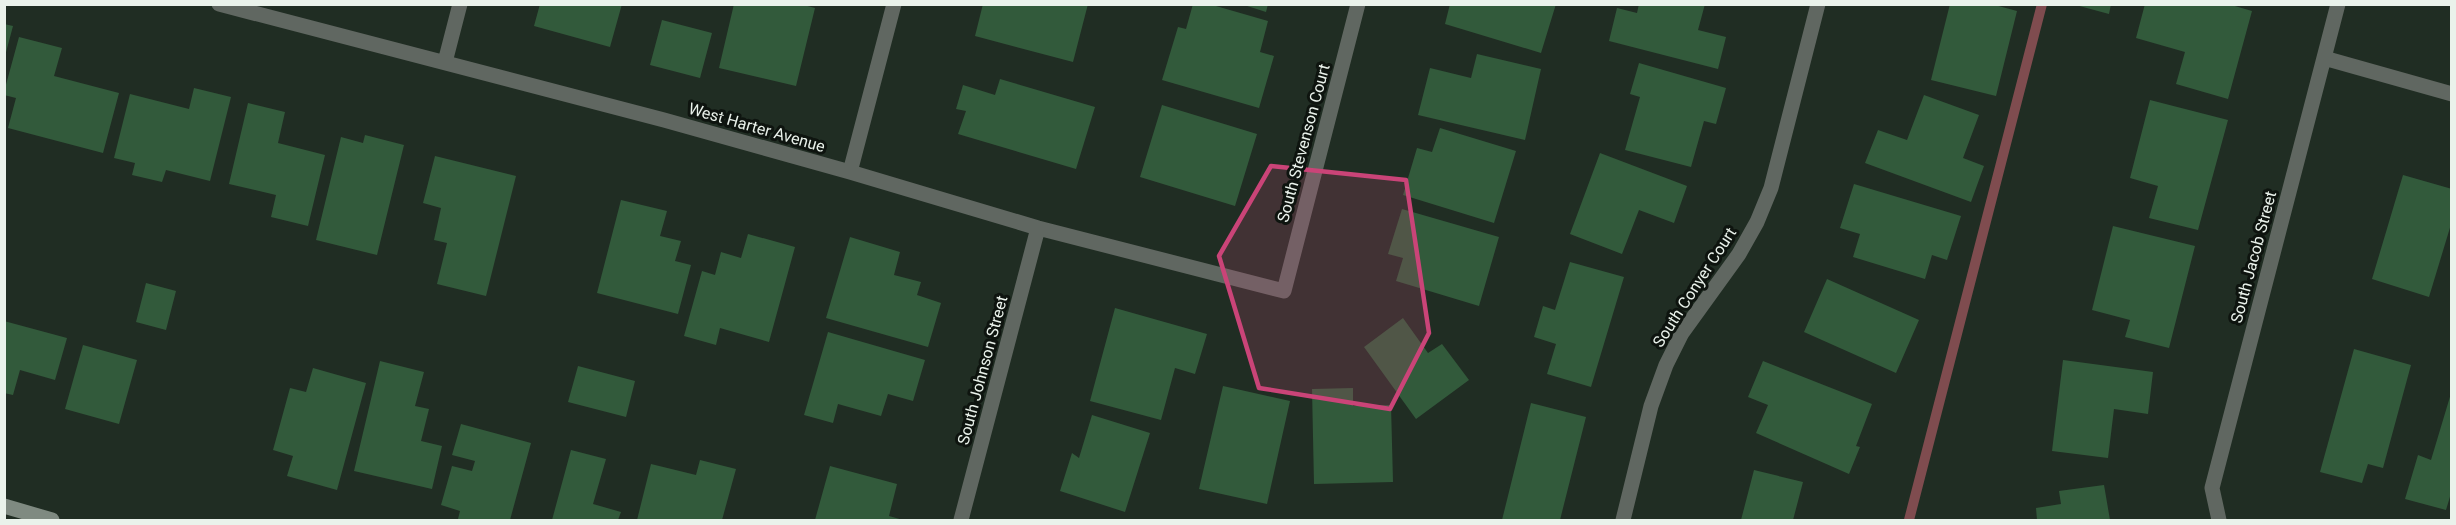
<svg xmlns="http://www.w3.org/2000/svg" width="2456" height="525" font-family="Roboto,sans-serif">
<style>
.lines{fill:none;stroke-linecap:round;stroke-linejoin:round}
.stream{stroke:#7f4c4f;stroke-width:10}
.building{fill:#325a3b}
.minor{stroke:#606761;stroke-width:15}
.secondary{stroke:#7f8a81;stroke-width:15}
.marked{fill:#ca4478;fill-opacity:0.2;stroke:#ca4478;stroke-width:4.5;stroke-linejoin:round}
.labels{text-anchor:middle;stroke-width:6;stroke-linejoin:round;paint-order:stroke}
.street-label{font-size:16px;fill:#eaf2eb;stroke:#0e140f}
</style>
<rect width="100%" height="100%" fill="#202d23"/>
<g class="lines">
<!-- stream -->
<path class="stream" d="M1909,520L2042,4"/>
</g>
<!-- building -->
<path class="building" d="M540,4H622L610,47L534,26Z
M734,4H800L815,8L796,86L719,68Z
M983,4H1088L1073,62L975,36Z
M1193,4H1209L1268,21L1260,52L1274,56L1259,108L1162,80L1178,27L1186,29Z
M1241,4H1268L1266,12Z
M1450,4H1556L1541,53L1445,24Z
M1639,4H1705L1698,30L1726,37L1718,69L1609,41L1617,8L1637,13Z
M1950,4H1991L2017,11L1996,96L1931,80Z
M2072,4H2111L2109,14Z
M2145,4H2228L2252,11L2228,99L2176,84L2185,52L2136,38Z
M662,20L712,33L700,78L650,65Z
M4,24L13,26L5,56H4Z
M19,37L62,48L54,76L119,93L103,153L8,128L16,98L4,95V92Z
M1477,54L1541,69L1525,140L1418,115L1430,68L1471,78Z
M1639,63L1726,88L1716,124L1704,121L1691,167L1625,150L1640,97L1630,94Z
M1000,79L1095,107L1076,169L958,134L966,111L956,109L963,85L995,95Z
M194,88L231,97L210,181L166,170L162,182L132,175L135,163L114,158L130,94L189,109Z
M1924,95L1979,115L1963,158L1984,166L1971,202L1865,163L1878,130L1907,140Z
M2150,100L2228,120L2198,230L2149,218L2158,186L2130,178Z
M248,103L285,112L278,143L325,155L308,226L271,217L276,195L229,184Z
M1162,105L1257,134L1235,206L1140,177Z
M1440,128L1516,151L1494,223L1403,195L1417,148L1432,152Z
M365,135L404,145L377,255L316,240L341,137L363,143Z
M1600,153L1687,186L1674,223L1639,210L1622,254L1570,234Z
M435,156L516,176L486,296L437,284L447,243L434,240L441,208L423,203Z
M2403,175L2452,189V221L2429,297L2372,279Z
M1854,184L1961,216L1947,260L1932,255L1925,279L1853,257L1860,234L1840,228Z
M621,200L667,211L660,236L681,241L675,261L691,265L678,314L597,293Z
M1402,209L1499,237L1479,306L1396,281L1403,258L1388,254Z
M2113,226L2195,246L2169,348L2125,337L2130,320L2092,310Z
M748,234L795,247L769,342L720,328L716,345L684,336L702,271L715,275L721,252L741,258Z
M850,237L900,252L894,275L921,282L917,295L941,303L928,347L826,318Z
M1570,262L1624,277L1591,387L1547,374L1556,344L1534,337L1543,306L1555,310Z
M1827,279L1919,320L1896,373L1804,332Z
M146,283L176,291L166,330L136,322Z
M1115,308L1207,334L1195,374L1175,368L1161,420L1090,401Z
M1403,318L1428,353L1442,344L1469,380L1416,419L1364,347Z
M4,321L67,338L55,380L20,370L13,395L4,393Z
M828,332L925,360L913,401L888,394L881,416L838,404L833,423L804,415Z
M83,345L137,360L119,424L65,409Z
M2354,349L2411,365L2383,468L2368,464L2362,483L2320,472Z
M2063,360L2153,372L2148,414L2114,409L2108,458L2052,451Z
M380,361L424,372L415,406L429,409L421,441L442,446L432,489L354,471Z
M1763,361L1872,404L1856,446L1860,447L1849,474L1756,433L1768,405L1748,397Z
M578,366L635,381L626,417L568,402Z
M313,368L366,383L337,490L287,476L293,456L273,450L290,388L306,392Z
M1223,386L1290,401L1267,504L1199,489Z
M1353,388V406L1391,405L1393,482L1314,484L1312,389Z
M2452,390V490L2446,510L2405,499L2418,455L2431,460Z
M1531,403L1586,417L1560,520H1502Z
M1092,415L1150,433L1125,512L1060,491L1072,453L1079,458Z
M461,424L531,443L510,520H465L458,519L460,511L441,505L452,466L472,471L475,461L452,455Z
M571,450L606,459L593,504L621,512L618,520H552Z
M700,460L736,469L722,520H637L651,464L696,475Z
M830,466L897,484L889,516L903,520H815Z
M1754,470L1803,482L1793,520H1741Z
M2104,485L2110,520H2037L2036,508L2061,504L2059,491Z"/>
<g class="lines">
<!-- minor -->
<path class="minor" d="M219,4L664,120L850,172L1038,228L1284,291L1358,4
M2324,58L2452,94
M445,62L460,4
M850,172L894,4
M961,520L1038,228
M1623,520L1651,406L1666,365L1682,333L1739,254L1757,222L1771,188L1818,4
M2219,520L2212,488L2338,4"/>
<!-- secondary -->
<path class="secondary" d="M4,506L52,520"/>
</g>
<!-- marked area -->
<path class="marked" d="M1271,166L1406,180L1429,333L1390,409L1259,388L1219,256Z"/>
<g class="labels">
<!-- street labels -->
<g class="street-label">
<text transform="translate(757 127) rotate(16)" y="6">West Harter Avenue</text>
<text transform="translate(1303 143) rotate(-75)" y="6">South Stevenson Court</text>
<text transform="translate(2253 257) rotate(-75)" y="6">South Jacob Street</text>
<text transform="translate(1694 287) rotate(-57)" y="6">South Conyer Court</text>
<text transform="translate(982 370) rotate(-75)" y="6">South Johnson Street</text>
</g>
</g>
<!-- border -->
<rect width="2456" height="525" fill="none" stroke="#eaf2eb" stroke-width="12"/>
</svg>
